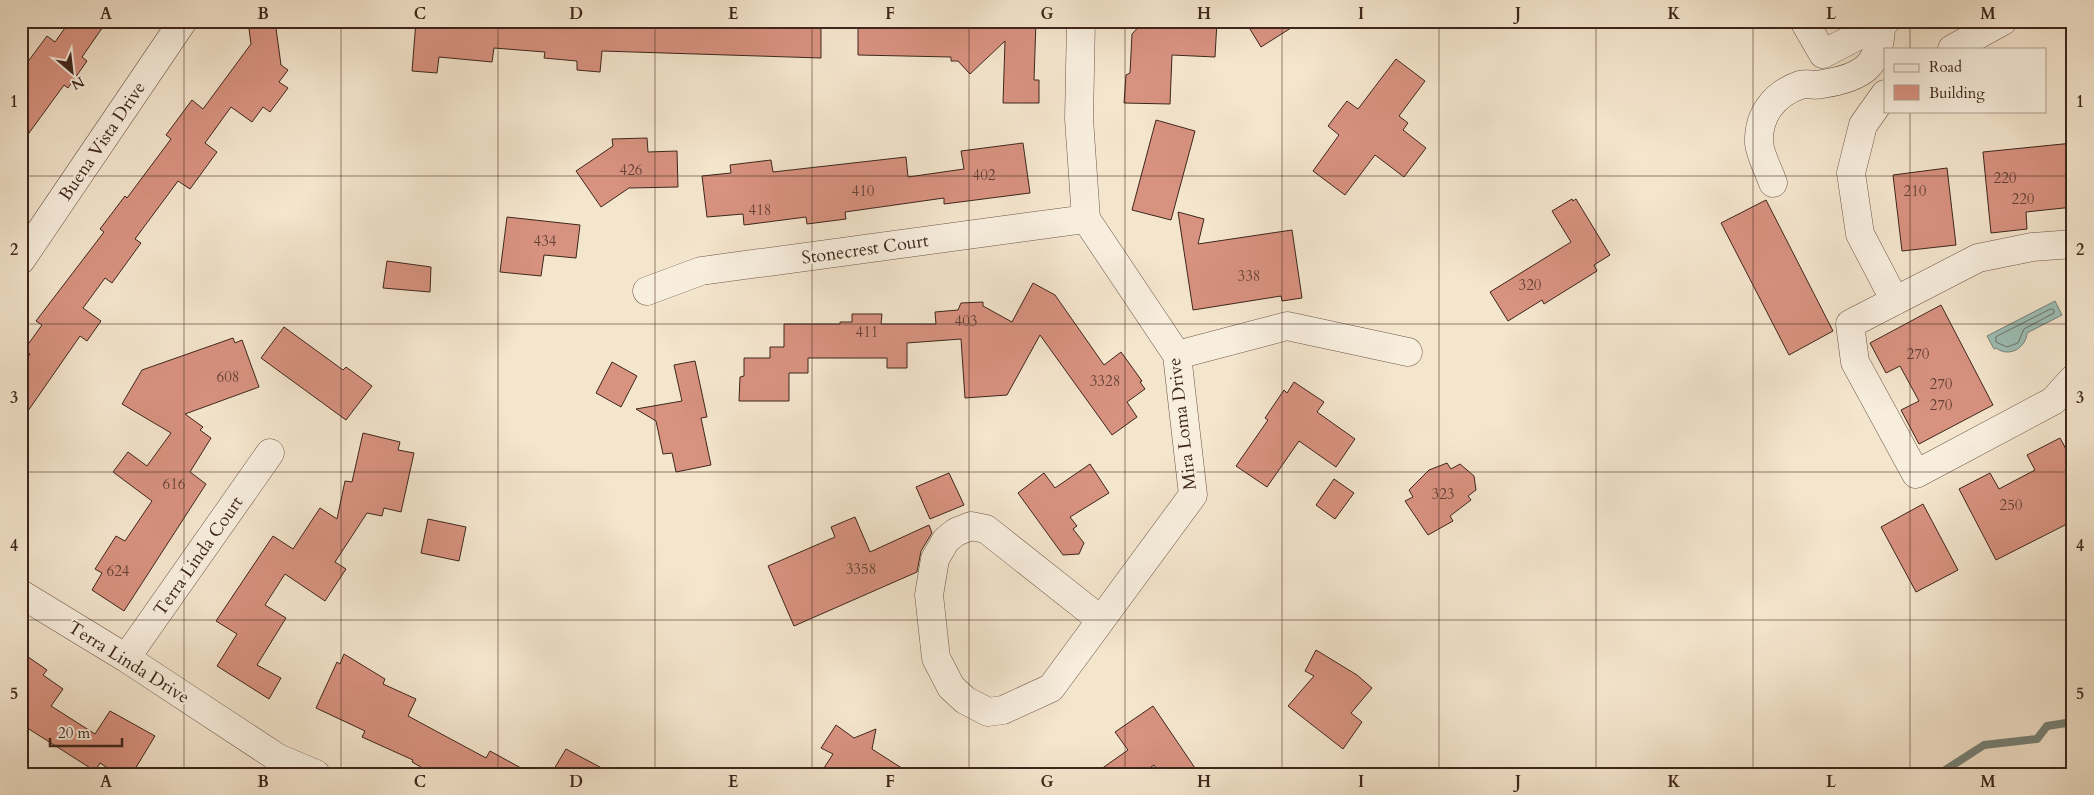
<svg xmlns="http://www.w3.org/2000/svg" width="2094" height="795" font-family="Cardo,serif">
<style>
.water{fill:#9cbfb6;stroke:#768278}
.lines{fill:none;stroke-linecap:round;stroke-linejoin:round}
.shore{stroke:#6d7269;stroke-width:1}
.stream{stroke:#768278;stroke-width:8}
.building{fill:#d89280;stroke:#3e261c}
.minor-casing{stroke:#6c5648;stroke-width:29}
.minor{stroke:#f8eede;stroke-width:28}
.grid{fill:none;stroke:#3e261c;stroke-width:1;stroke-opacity:0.55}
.labels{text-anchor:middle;stroke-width:4.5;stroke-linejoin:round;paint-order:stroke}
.number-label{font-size:15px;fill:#644135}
.street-label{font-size:18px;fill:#3e261c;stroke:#f8eede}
.neatline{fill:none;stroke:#3e261c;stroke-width:2}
.grid-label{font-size:16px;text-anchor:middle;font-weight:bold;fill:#3e261c}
</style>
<rect width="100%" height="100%" fill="#f4e5cd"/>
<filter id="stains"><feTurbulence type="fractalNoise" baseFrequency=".004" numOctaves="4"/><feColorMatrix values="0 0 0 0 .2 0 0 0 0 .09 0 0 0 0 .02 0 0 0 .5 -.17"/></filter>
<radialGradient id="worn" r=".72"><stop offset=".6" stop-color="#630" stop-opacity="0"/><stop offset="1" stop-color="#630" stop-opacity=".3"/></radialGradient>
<!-- water -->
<path class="water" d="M2055,301L2062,315L2027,333C2026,348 2009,358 1996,348L1994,349L1987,336Z"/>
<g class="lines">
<!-- shore -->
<path class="shore" d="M2051,309L2054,310V313L2024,329L2018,343L2007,347L1996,342V337Z"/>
<!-- stream -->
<path class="stream" d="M1939,774L1984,745L2037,739L2047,726L2066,723L2073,730"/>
</g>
<!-- building -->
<path class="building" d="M70,21H107L82,57L87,61L68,88L64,85L21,144V71L47,36L55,42Z
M248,21H275L281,65L288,70L279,82L288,88L270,112L263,107L252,122L231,107L205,143L217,152L190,189L178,181L135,239L141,243L112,283L105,278L83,308L101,321L87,341L80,336L21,421V366L30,354L24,350L42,325L36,321L104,232L100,229L125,196L127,198L171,139L166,135L192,100L203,109L251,44Z
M416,21H821V58L602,51L600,72L577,70V61L544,58L545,52L494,48L492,62L439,57L437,73L412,71Z
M858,21H1036L1034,80H1039V103H1003L1005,41L970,74L958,61H951V57L858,55Z
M1144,21H1217L1215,57L1172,55L1170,104L1124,103L1126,75L1130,73L1132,34Z
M1245,21H1302L1261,47Z
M1396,59L1425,81L1399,116L1408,123L1403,130L1426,148L1404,177L1375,155L1345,195L1313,171L1339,135L1328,126L1347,101L1358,109Z
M1156,120L1195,131L1171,220L1132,210Z
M647,138L648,152L677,151L678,187L629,188L601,207L576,171L613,146L612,139Z
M1023,143L1030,193L944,204V198L845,212L846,219L807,224L806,217L744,225L743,214L707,217L702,176L731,173L730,165L771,160L773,172L906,157L908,177L964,169L961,151Z
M2073,143V207L2026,212L2027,229L1991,233L1983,152Z
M1947,168L1956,245L1902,251L1893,175Z
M1572,199L1573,201L1576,199L1610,255L1594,265L1597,271L1544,304L1542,300L1508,321L1490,292L1571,242L1552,211Z
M1766,200L1833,331L1789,355L1721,223Z
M1178,212L1204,219L1198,244L1292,230L1302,298L1282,301L1281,296L1193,310Z
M507,217L580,225L576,258L544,255L541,276L500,272Z
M387,261L431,267L430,292L383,288Z
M1033,283L1055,295L1104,365L1121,352L1142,381L1140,382L1145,389L1127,402L1137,417L1112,435L1040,335L1007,395L965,398L961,339L907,343V368H887V358H808V373H789V401H739L740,377L744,376V358H770V347H784V324H840V322H852V314H882L881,324H936L935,312L958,310L961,303L983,302V306L1012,322Z
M1941,305L1993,405L1919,444L1901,410L1919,401L1900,366L1886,373L1870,343Z
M284,327L343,370L346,367L372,386L346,420L261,358Z
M233,338L235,343L242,340L259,387L185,414L203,427L200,430L211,438L190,472L206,484L124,611L92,590L102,573L95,569L116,536L125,541L152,501L113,472L128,452L147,466L171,433L122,404L142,370Z
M695,361L707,417L701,418L711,465L676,472L672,453L663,454L656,421L636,409L682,401L674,365Z
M612,362L637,376L621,407L596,393Z
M1294,382L1324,402L1317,412L1355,439L1336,467L1299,441L1267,487L1236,466L1268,420L1265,418L1284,390L1287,393Z
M363,433L400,442L398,450L414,453L401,512L384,508L382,516L367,513L335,562L346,569L325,601L285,574L265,605L286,618L257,665L281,678L269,699L217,666L237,634L216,621L273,536L293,549L320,508L337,519L345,481L352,482Z
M2060,438L2073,462V521L1996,560L1959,489L1990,473L1999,489L2035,470L2027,455Z
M1447,463L1451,469L1460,464L1474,476L1476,490L1468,496L1471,500L1450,516L1453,521L1428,535L1405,501L1413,497L1409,490L1429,470Z
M1090,464L1109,493L1070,517L1077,526L1073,529L1084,543L1079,554L1063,555L1018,493L1044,473L1055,488Z
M949,473L964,505L930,519L916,487Z
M1334,479L1354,493L1335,519L1316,505Z
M1923,504L1958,570L1916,592L1881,527Z
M855,517L870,552L929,525L932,533L921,551L917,572L794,626L768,566L835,537L831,527Z
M428,519L466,527L459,561L421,553Z
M1316,650L1357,675L1372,688L1351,713L1362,722L1343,749L1288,706L1314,676L1305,671Z
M21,652L47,670L43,675L63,689L51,706L95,734L110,711L155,736L132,774H117L100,763L95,771L21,724Z
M344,654L385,679L383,684L416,699L408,716L486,758L490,751L532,774H433L412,762L413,760L362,737L365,731L316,708L337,662L340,664Z
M1153,706L1199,774H1160L1154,765L1141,774H1094L1128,750L1115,732Z
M836,725L854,738L876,729L872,749L911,774H820L833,754L821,748Z
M566,749L613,774H551Z"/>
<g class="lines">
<defs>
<path id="minor" d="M1081,21L1079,119L1086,219L1177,355L1193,495L1051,688L1003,710L988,712L965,700L951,687L936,658L929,595L935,559L946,540L956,532L971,526L986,529L1101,620
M1804,21L1823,54L1886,21
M1952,49L2003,21
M1885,94L1863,125L1851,173L1860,234L1895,301
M1773,183C1769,171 1760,155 1759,143C1758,115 1774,94 1800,85C1807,83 1815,86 1822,84C1862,78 1881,66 1881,24
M2073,244L2032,247L1978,258L1850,324L1855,362L1916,474L2053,401L2073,379
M21,260L183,21
M647,291L701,271L1086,219
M1177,355L1287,326L1408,352
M21,594L126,658L278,758L316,774
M126,658L270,453"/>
</defs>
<!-- minor casing -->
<use href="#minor" class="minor-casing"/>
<!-- minor -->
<use href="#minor" class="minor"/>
</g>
<!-- grid -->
<path class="grid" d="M184,21V774M341,21V774M498,21V774M655,21V774M812,21V774M969,21V774M1125,21V774M1282,21V774M1439,21V774M1596,21V774M1753,21V774M1910,21V49M1910,111V774M21,176H2073M21,324H2073M21,472H2073M21,620H2073"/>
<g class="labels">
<!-- number labels -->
<g class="number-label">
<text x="631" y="175">426</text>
<text x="984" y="180">402</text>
<text x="2005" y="183">220</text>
<text x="863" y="196">410</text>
<text x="1915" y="196">210</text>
<text x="2023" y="204">220</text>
<text x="760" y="215">418</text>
<text x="545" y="246">434</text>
<text x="1249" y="281">338</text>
<text x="1530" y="290">320</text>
<text x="966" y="326">403</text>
<text x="867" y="337">411</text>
<text x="1918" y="359">270</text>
<text x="228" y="382">608</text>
<text x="1105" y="386">3328</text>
<text x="1941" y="389">270</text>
<text x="1941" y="410">270</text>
<text x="174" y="489">616</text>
<text x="1443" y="499">323</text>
<text x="2011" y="510">250</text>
<text x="861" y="574">3358</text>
<text x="118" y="576">624</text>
</g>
<!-- street labels -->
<g class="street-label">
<text transform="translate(102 141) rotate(-56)" y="6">Buena Vista Drive</text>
<text transform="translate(865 249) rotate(-8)" y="6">Stonecrest Court</text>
<text transform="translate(1182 424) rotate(-97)" y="6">Mira Loma Drive</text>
<text transform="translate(198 556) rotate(-55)" y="6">Terra Linda Court</text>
<text transform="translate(129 662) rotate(32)" y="6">Terra Linda Drive</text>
</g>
</g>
<!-- margin -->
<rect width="2094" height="795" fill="none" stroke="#f4e5cd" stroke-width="55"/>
<!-- legend -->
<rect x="1884" y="48" width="162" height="65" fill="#f8eede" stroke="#ae9e90"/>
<rect x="1894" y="64" width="25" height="8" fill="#f8eede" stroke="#ae9e90"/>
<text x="1929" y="72" font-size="15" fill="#3e261c">Road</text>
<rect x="1894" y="85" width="25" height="15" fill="#d89280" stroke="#ae9e90"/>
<text x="1929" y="98" font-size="15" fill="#3e261c">Building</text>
<!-- north arrow -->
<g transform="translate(72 72) rotate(152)" stroke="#f8eede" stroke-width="4" paint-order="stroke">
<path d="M0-4L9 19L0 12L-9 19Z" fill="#3e261c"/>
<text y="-8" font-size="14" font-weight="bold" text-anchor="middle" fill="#3e261c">N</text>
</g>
<!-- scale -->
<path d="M50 738v8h72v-8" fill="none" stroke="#3e261c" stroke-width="2.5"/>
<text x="58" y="738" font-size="15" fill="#3e261c" stroke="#f8eede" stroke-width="4" paint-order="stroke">20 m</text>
<rect x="28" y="28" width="2038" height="740" class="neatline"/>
<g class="grid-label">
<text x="106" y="19">A</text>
<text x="263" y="19">B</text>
<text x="420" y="19">C</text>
<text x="576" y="19">D</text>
<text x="733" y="19">E</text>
<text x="890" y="19">F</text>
<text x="1047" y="19">G</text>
<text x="1204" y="19">H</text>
<text x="1361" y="19">I</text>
<text x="1518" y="19">J</text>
<text x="1674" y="19">K</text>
<text x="1831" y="19">L</text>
<text x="1988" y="19">M</text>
<text x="14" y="107">1</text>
<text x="2080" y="107">1</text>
<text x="14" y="255">2</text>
<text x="2080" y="255">2</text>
<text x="14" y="403">3</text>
<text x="2080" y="403">3</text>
<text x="14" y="551">4</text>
<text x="2080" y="551">4</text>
<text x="14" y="699">5</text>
<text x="2080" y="699">5</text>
<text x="106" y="787">A</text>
<text x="263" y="787">B</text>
<text x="420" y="787">C</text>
<text x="576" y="787">D</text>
<text x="733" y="787">E</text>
<text x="890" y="787">F</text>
<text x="1047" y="787">G</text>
<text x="1204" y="787">H</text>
<text x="1361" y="787">I</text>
<text x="1518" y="787">J</text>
<text x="1674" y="787">K</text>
<text x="1831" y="787">L</text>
<text x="1988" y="787">M</text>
</g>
<rect width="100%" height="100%" filter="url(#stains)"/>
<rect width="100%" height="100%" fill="url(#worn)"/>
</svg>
